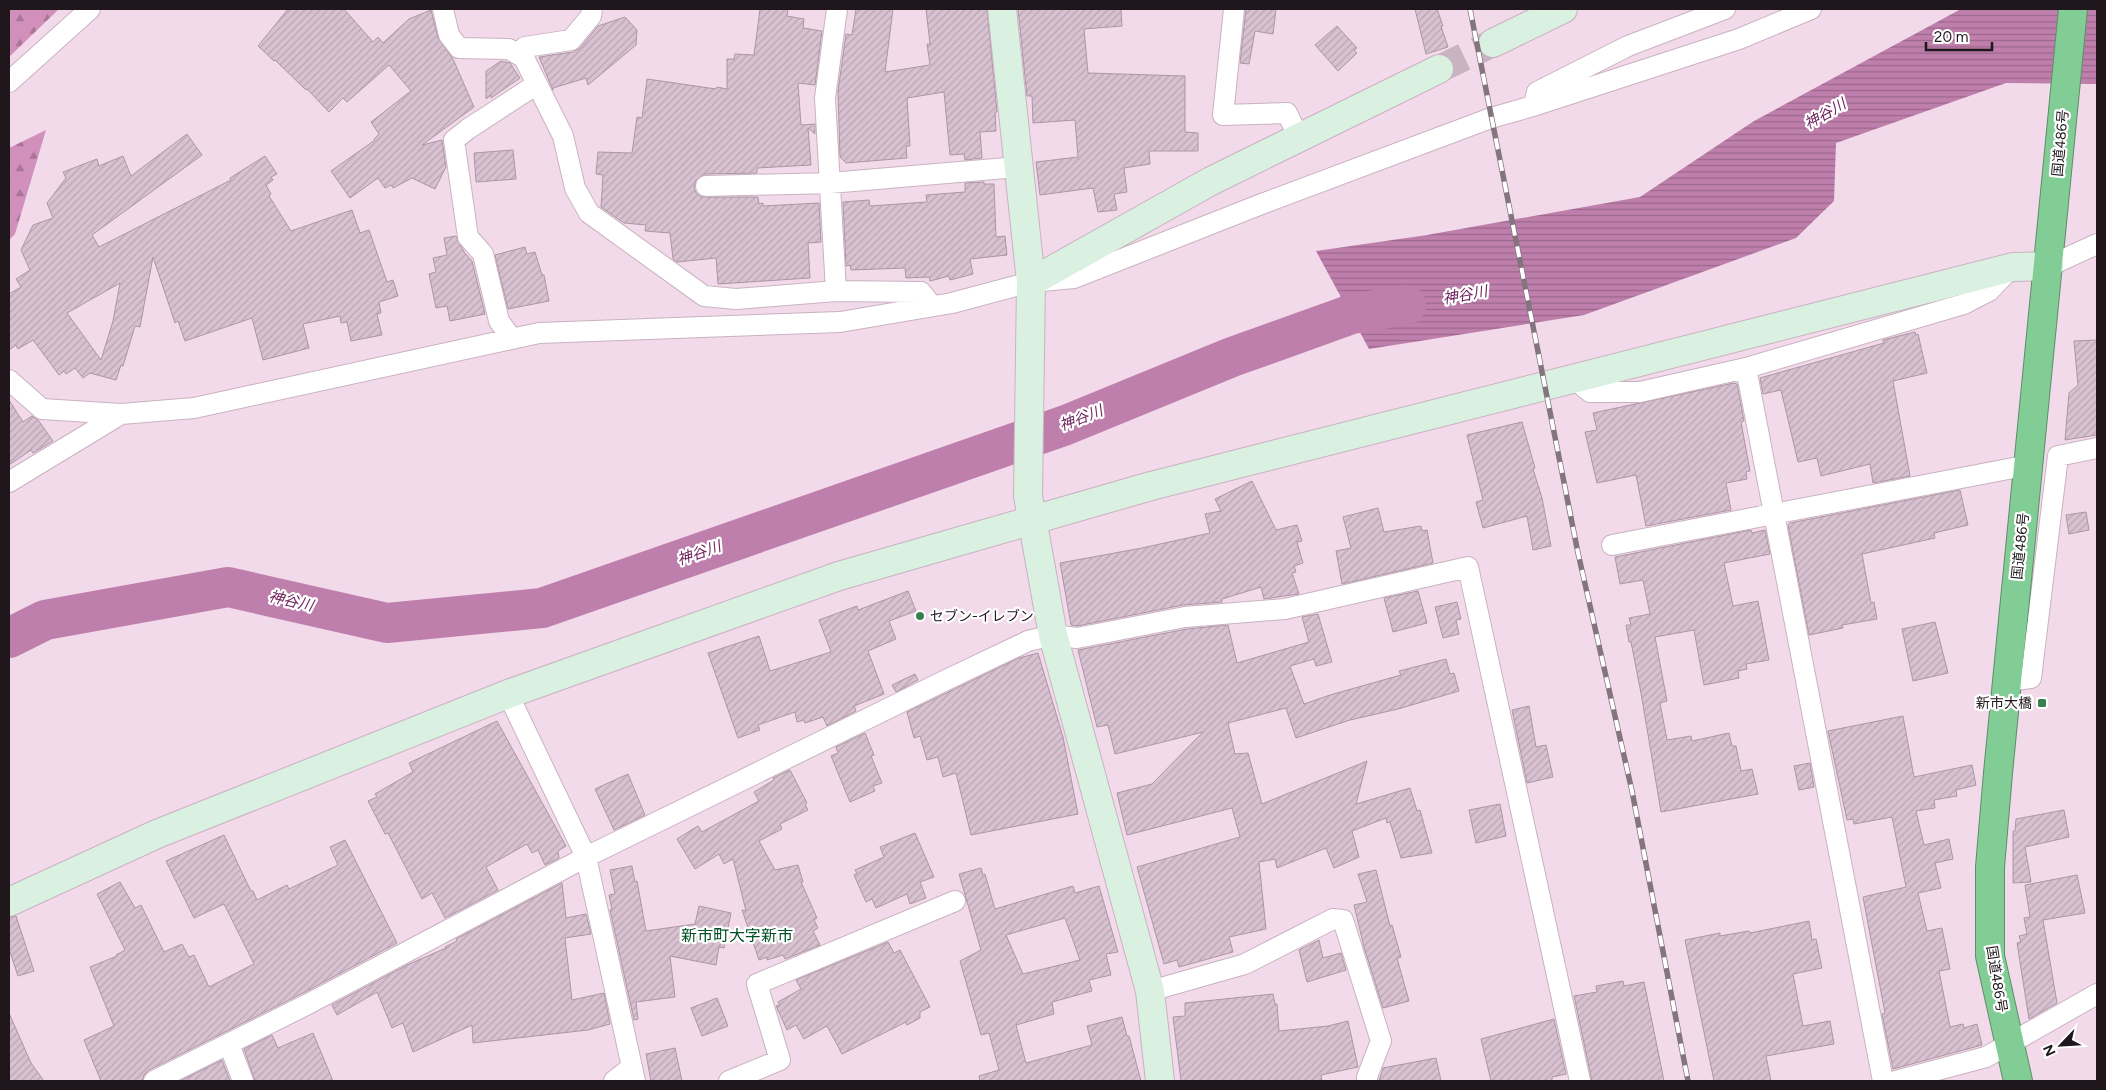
<svg xmlns="http://www.w3.org/2000/svg" width="2106" height="1090" font-family="Figtree,'Noto Sans JP',sans-serif">
<style>
.forest{fill:url(#forest-firs)}
.water{fill:url(#water-rules)}
.lines{fill:none;stroke-linecap:round;stroke-linejoin:round}
.river{stroke:#bf7fac;stroke-width:40}
.building{fill:url(#building-hatch);stroke:#ac96a4;fill-rule:evenodd}
.secondary-tunnel{stroke:#c8b3c1;stroke-width:28;stroke-dasharray:28 14;stroke-linecap:butt}
.street-casing{stroke:#c9b2c1;stroke-width:22}
.secondary-casing{stroke:#c9b2c1;stroke-width:30}
.highway-casing{stroke:#5f8d6b;stroke-width:30}
.street{stroke:#fff;stroke-width:20}
.secondary{stroke:#daf0e0;stroke-width:28}
.highway{stroke:#82cc96;stroke-width:28}
.rail-casing{stroke:#83747e;stroke-width:5.5}
.rail{stroke:#fff;stroke-width:4;stroke-dasharray:11;stroke-linecap:butt}
.poi-dot{fill:#36814e;stroke:#fff;stroke-width:2}
.labels{text-anchor:middle;stroke-width:4.5;stroke-linejoin:round;paint-order:stroke}
.street-label{font-size:14px;fill:#1f171c;stroke:#fff}
.poi-label{font-size:14px;fill:#1f171c;stroke:#fff;text-anchor:start}
.water-label{font-size:15px;font-style:italic;fill:#71255f;stroke:#fff}
.quarter-label{font-size:16px;fill:#004f24;stroke:#fff}
</style>
<defs>
<pattern id="forest-firs" width="22" height="20" patternUnits="userSpaceOnUse" patternTransform="scale(1.25)"><rect width="22" height="20" fill="#d18fbc"/><path d="M5 1l3.5 6h-7zM16 11l3.5 6h-7z" fill="#a97498"/></pattern>
<pattern id="water-rules" width="6" height="5" patternUnits="userSpaceOnUse" patternTransform="scale(1.25)"><rect width="6" height="5" fill="#bf7fac"/><path d="M0 2.5h6" fill="none" stroke="#9b678b"/></pattern>
<pattern id="building-hatch" width="6" height="6" patternUnits="userSpaceOnUse" patternTransform="scale(1.25)"><rect width="6" height="6" fill="#d8c1d0"/><path d="M-1 1l2-2M0 6l6-6M5 7l2-2" fill="none" stroke="#b9a5b2"/></pattern>
</defs>
<rect width="100%" height="100%" fill="#f2daea"/>
<!-- forest -->
<path class="forest" d="M9,9H59L9,57Z
M46,130L15,234L9,240V148Z"/>
<!-- water -->
<path class="water" d="M1961,9H2097V84L2006,83L1836,143L1834,201L1796,238L1584,315L1369,349L1316,251L1427,235L1640,197L1754,121Z"/>
<g class="lines">
<!-- river -->
<path class="river" d="M9,638L45,620L228,587L387,623L542,608L1066,425L1232,357L1352,314L1406,305"/>
</g>
<!-- building -->
<path class="building" d="M288,9H344L373,42L378,37L383,43L409,19L431,10L438,38L453,59L474,107L422,145L442,140L446,167L435,189L412,178L393,188L391,185L385,188L378,178L350,198L331,171L375,140L374,139L379,134L371,122L411,91L389,65L347,102L343,98L329,112L307,89L306,90L275,60L274,61L258,46Z
M760,9H788L787,16L804,19L803,28L822,31L815,85L798,83L801,125L815,124V134L808,128L811,165L757,168V173L705,174L696,180L694,187L696,193L701,197H758L759,204L763,203V206L819,203L821,242L808,243L810,278L718,284L716,258L677,262L673,259L670,233L645,231L646,225L624,223L601,207L603,175L596,174L598,152L632,153L637,117L642,118L647,79L716,89L717,87L727,89V59H734L735,54L754,55Z
M856,9H893L885,72L930,65L927,44H930L926,9H987L997,112H995L996,131L980,132L982,158L965,160L964,154L950,155L944,92L907,98L910,146H906L907,158L846,163L840,157L838,91L846,34L852,35Z
M1018,9H1121L1122,26L1084,29L1088,73L1185,76V132L1198,133V151H1149L1150,164L1124,168L1127,192L1114,194L1117,210L1098,212L1093,188L1040,195L1036,162L1078,157L1075,120L1033,123L1032,96H1027Z
M1246,9H1276L1273,34L1255,31L1249,64L1240,63Z
M1415,9H1437L1443,26H1441L1448,47L1426,54Z
M625,17L637,30L636,45L588,85L586,78L553,88V90L539,57L573,52L580,48L598,26Z
M1337,26L1357,48L1354,50L1357,53L1338,71L1315,45Z
M501,61L510,63L520,78L491,98V95L486,99V71Z
M187,134L202,155L92,235L99,247L231,180L230,178L265,156L277,174L271,177L273,180L266,185L271,194L269,196L291,231L352,210L360,233L369,230L387,282L393,280L398,296L379,302L381,313L377,314L382,335L351,341L347,322L341,323L340,316L303,324L309,348L263,360L252,318L185,341L178,321L175,323L153,257L140,327L135,326L123,366L121,365L116,380L90,373L83,378L75,368L66,374L64,371L59,375L33,340L18,349L16,345L9,350V294L21,287L16,279L30,270L21,250L33,225L53,218L47,203L66,178L63,172L97,159L99,166L123,156L131,176ZM120,283L113,321L101,360L67,313Z
M513,150L516,179L476,182L474,153Z
M984,182V184H994L996,237L1005,236L1007,255L970,259L973,274L950,280L949,276L930,281L929,277L906,278L905,268L851,270L850,265L846,266L843,202L869,200L870,206L927,202L926,195L965,192V183Z
M456,236L464,252L472,261L485,314L450,321L447,306L436,308L429,274L436,272L433,258L447,255L444,238Z
M525,247L527,254L535,252L542,275H544L549,301L508,309L495,255Z
M1915,332L1916,335L1918,334L1927,373L1893,381L1910,476L1873,483L1870,464L1821,476L1817,458L1798,462L1781,390L1763,394L1760,378L1884,343L1883,340Z
M2097,340V435L2065,440L2069,393L2078,385L2074,341Z
M1734,383L1737,384L1744,421L1741,422L1750,471L1746,472L1747,479L1726,483L1731,510L1646,526L1636,475L1597,483L1585,432L1597,430L1593,413Z
M9,400L23,422L32,416L38,420L53,441L33,453L31,450L9,465Z
M1522,422L1535,468L1533,469L1542,498L1551,546L1533,550L1527,516L1483,528L1476,502L1483,500L1467,435Z
M1252,481L1276,530L1297,525L1302,541L1297,542L1303,563L1294,566L1296,572L1292,573L1299,594L1264,599L1261,587L1222,599V602L1183,605L1077,626L1071,625L1060,563L1142,548L1210,533L1205,514L1221,511L1215,499Z
M1960,490L1968,525L1934,533L1935,538L1862,554L1871,603L1874,602L1877,619L1842,625L1843,628L1809,635L1788,525L1790,523Z
M1378,508L1384,532L1421,526L1422,531L1427,530L1433,563L1342,584L1336,551L1351,548L1343,517Z
M2086,512L2089,530L2069,534L2066,515Z
M1751,530L1752,533L1765,530L1770,554L1724,563L1733,606L1758,601L1769,660L1746,664L1747,669L1738,671L1739,678L1704,685L1694,630L1655,637L1667,701L1660,703L1667,740L1691,736L1692,741L1729,733L1732,746H1736L1741,771L1752,769L1758,794L1661,812L1641,693L1631,642H1629L1626,625H1631L1629,618L1650,614L1643,580L1620,584L1615,557Z
M908,591L916,611L889,621L896,639L868,651L884,694L854,706L856,711L827,726L823,717L805,723L804,720L797,722L795,712L758,725L760,730L738,738L708,653L759,636L770,671L831,652L819,620L857,606L858,610Z
M1418,591L1427,623L1393,632L1384,598Z
M1457,602L1461,619L1456,620L1459,634L1443,638L1435,607Z
M1318,614L1332,662L1316,666L1314,659L1290,666L1304,704L1330,695L1401,675L1399,671L1446,659L1450,674L1454,673L1459,691L1398,709L1350,720L1296,738L1286,708L1228,723L1235,754L1248,753L1262,804L1367,761L1356,804L1410,788L1417,811L1420,810L1432,853L1401,858L1390,822L1387,823L1386,818L1352,831L1359,857L1334,868L1326,848L1277,868L1275,859L1259,862L1266,929L1229,937L1233,952L1179,967L1177,960L1164,964L1137,867L1240,837L1232,808L1127,835L1117,793L1152,784L1203,732L1115,754L1108,725L1097,727L1078,650L1187,629L1228,625L1237,663L1309,642L1302,617Z
M1935,622L1948,673L1913,681L1902,629Z
M1038,653L1063,737L1078,814L971,835L956,773L943,777L938,757L927,760L920,736L914,738L907,712L1019,658Z
M915,674L918,680L896,692L892,685Z
M1529,706L1536,747L1546,745L1553,777L1527,783L1512,710Z
M1903,716L1914,777L1972,765L1976,785L1956,790L1957,796L1934,800L1935,808L1916,811L1924,845L1949,839L1953,859L1935,863L1941,888L1918,893L1927,931L1942,928L1950,969L1939,971L1950,1027L1963,1024L1964,1028L1977,1024L1982,1045L1893,1069L1882,1014L1885,1013L1863,897L1906,887L1892,817L1854,824L1853,819L1847,820L1828,731Z
M497,721L566,846L558,851L559,858L545,865L538,850L532,853L527,844L486,867L498,890L445,918L432,893L422,899L388,833L385,834L368,801L377,797L375,794L413,772L409,763Z
M865,733L874,755L871,756L882,783L873,786L875,791L850,802L831,756L838,753L836,747Z
M1810,763L1814,787L1799,790L1794,766Z
M790,770L807,803L805,804L808,810L780,824L782,829L759,841L775,870L798,865L803,882H801L817,918L814,920L818,928L813,931L820,945L785,959L783,955L767,960V957L759,960L742,910L746,911L733,859L724,864L719,854L695,869L677,839L698,826L702,832L759,801L754,792L774,780L773,778Z
M628,774L645,815L614,830L595,789Z
M1500,804L1506,836L1476,843L1469,810Z
M2064,810L2069,837L2025,847L2031,882L2013,883V831H2015L2016,819Z
M915,833L934,877L920,882L926,898L910,904L907,894L876,908L872,899L866,902L854,875L857,873L855,870L884,857L880,847Z
M224,835L249,887L251,891H253L257,900L287,885L289,889L338,865L330,847L345,840L397,943L303,993L149,1070L144,1075L142,1081H101L84,1040L114,1026L90,967L117,956L116,955L125,950L97,894L120,882L135,908L141,905L164,952L182,944L189,957L194,955L209,987L254,964L224,904L194,918L166,861Z
M632,866L635,882L637,881L646,931L695,924L699,906L731,913L724,948L719,947L716,965L670,956L675,997L636,1002L638,1019L634,1020L610,910L612,909L609,895L615,894L610,870Z
M981,868L983,875L985,874L995,909L1073,886L1075,893L1099,886L1118,952L1106,954L1111,975L1089,980L1092,991L1052,1002L1054,1014L1016,1025L1026,1063L1092,1045L1087,1026L1122,1017L1127,1036H1129L1141,1081H980L979,1076L999,1070L989,1033L981,1035L960,961L981,950L959,874ZM1065,918L1080,960L1023,974L1006,935Z
M1376,870L1390,926L1392,925L1401,957L1397,958L1409,1001L1383,1008L1364,947L1354,905L1367,902L1358,874Z
M2077,875L2085,913L2043,920L2057,1003L2029,1019L2017,943L2021,942L2019,936L2027,934L2024,918L2030,917L2025,885Z
M562,883L566,918L586,914L591,934L565,938L572,1000L604,993L610,1024L588,1030L473,1043L472,1025L413,1052L403,1023L392,1028L377,992L337,1015L332,1005L407,965L446,948L445,947L457,941L456,939Z
M16,916L34,971L18,976L9,949V917Z
M1809,921L1812,940L1816,939L1822,968L1793,974L1803,1026L1830,1021L1834,1044L1766,1056L1771,1081H1714L1685,940L1720,933V936L1749,931L1750,933Z
M1319,940L1323,958L1341,953L1346,970L1307,982L1299,950Z
M888,942L894,953L900,950L930,1007L920,1012V1018L907,1025L906,1022L842,1054L827,1026L804,1039L796,1025L787,1030L776,1006L780,1005L778,1002L801,989L796,980Z
M1623,981L1624,986L1644,982L1664,1081H1592L1574,996L1597,992L1596,986Z
M1273,994L1275,1004H1277L1279,1031L1328,1026L1348,1021L1358,1067L1321,1075L1322,1081H1181L1173,1017L1185,1016V1003Z
M717,998L728,1026L702,1036L691,1008Z
M9,1013L31,1063L44,1081H9Z
M1554,1019L1566,1074L1552,1077V1081H1491L1481,1039Z
M313,1033L333,1081H255L244,1049L272,1035L278,1048Z
M675,1048L682,1081H651L646,1054Z
M1436,1058L1441,1081H1379L1383,1068Z
M222,1060L230,1081H180Z"/>
<g class="lines">
<!-- secondary-tunnel -->
<path class="secondary-tunnel" d="M1439,69L1493,43"/>
<defs>
<path id="street" d="M443,9L449,35L459,48L509,49L524,58L563,136L575,188L589,213L704,296L736,299L836,291L921,292L932,306
M1234,9L1223,115L1287,113L1299,138
M517,54L525,47L571,40L591,16L592,9
M9,82L90,9
M1534,104L1537,92L1628,46L1725,9
M706,186L830,183L1019,167
M2049,266L2097,244
M836,291L825,98L837,9
M512,339L499,321L483,254L468,237L454,140L468,129L537,84
M1746,368L1883,1081
M1574,379L1590,392H1640L1746,368L1964,304L1989,291L2012,267
M9,380L42,409L121,414L194,408L539,333L840,322L952,303L1031,282L1074,278L1259,205L1491,118L1533,106L1739,39L1811,9
M9,482L121,414
M1612,545L2029,465
M2007,681L2031,678L2058,456L2097,448
M508,694L586,857L635,1081
M1150,991L1245,964L1333,919L1343,920L1381,1041L1367,1077V1081
M229,1044L243,1081
M154,1081L308,1004L586,857L944,681L1028,641L1053,635L1077,638L1185,617L1285,609L1468,567L1580,1081
M614,1081L632,1067
M729,1081L780,1060L757,984L955,901
M1896,1081L1986,1057L2097,994"/>
<path id="secondary" d="M1002,9L1031,282L1028,496L1053,635L1150,991L1160,1081
M1493,43L1563,9
M1031,282L1211,181L1439,69
M9,902L157,834L508,694L839,576L1151,486L2013,267L2049,266"/>
<path id="highway" d="M2018,1081L1990,956V867L1998,773L2073,9"/>
</defs>
<!-- street casing -->
<use href="#street" class="street-casing"/>
<!-- secondary casing -->
<use href="#secondary" class="secondary-casing"/>
<!-- highway casing -->
<use href="#highway" class="highway-casing"/>
<!-- street -->
<use href="#street" class="street"/>
<!-- secondary -->
<use href="#secondary" class="secondary"/>
<!-- highway -->
<use href="#highway" class="highway"/>
<defs>
<path id="rail" d="M1470,9L1578,553L1632,791L1688,1081"/>
</defs>
<!-- rail casing -->
<use href="#rail" class="rail-casing"/>
<!-- rail -->
<use href="#rail" class="rail"/>
</g>
<!-- markers -->
<g class="poi-dot">
<circle cx="920" cy="616" r="5"/>
<rect x="2037" y="698" width="10" height="10" rx="2.5"/>
</g>
<g class="labels">
<!-- street labels -->
<g class="street-label">
<text transform="translate(2060 143) rotate(-85)" y="5">国道486号</text>
<text transform="translate(2020 546) rotate(-84)" y="5">国道486号</text>
<text transform="translate(1997 979) rotate(81)" y="5">国道486号</text>
</g>
<!-- poi labels -->
<g class="poi-label">
<text x="930" y="621">セブン-イレブン</text>
<text x="2032" y="708" text-anchor="end">新市大橋</text>
</g>
<!-- water labels -->
<g class="water-label">
<text transform="translate(1825 114) rotate(-30)" y="5">神谷川</text>
<text transform="translate(1465 295) rotate(-10)" y="5">神谷川</text>
<text transform="translate(1081 418) rotate(-21)" y="5">神谷川</text>
<text transform="translate(699 553) rotate(-19)" y="5">神谷川</text>
<text transform="translate(291 601) rotate(13)" y="5">神谷川</text>
</g>
<!-- quarter labels -->
<g class="quarter-label">
<text x="737" y="941">新市町大字新市</text>
</g>
</g>
<!-- border -->
<rect width="2106" height="1090" fill="none" stroke="#1f171c" stroke-width="20"/>
<!-- north arrow -->
<g transform="translate(2061 1045) rotate(245)" stroke="#ffffff" stroke-width="4" paint-order="stroke">
<path d="M0-4L9 19L0 12L-9 19Z" fill="#1f171c"/>
<text y="-8" font-size="14" font-weight="bold" text-anchor="middle" fill="#1f171c">N</text>
</g>
<!-- scale -->
<path d="M1926 42v8h66v-8" fill="none" stroke="#1f171c" stroke-width="2.5"/>
<text x="1934" y="42" font-size="15" fill="#1f171c" stroke="#ffffff" stroke-width="4" paint-order="stroke">20 m</text>
</svg>
